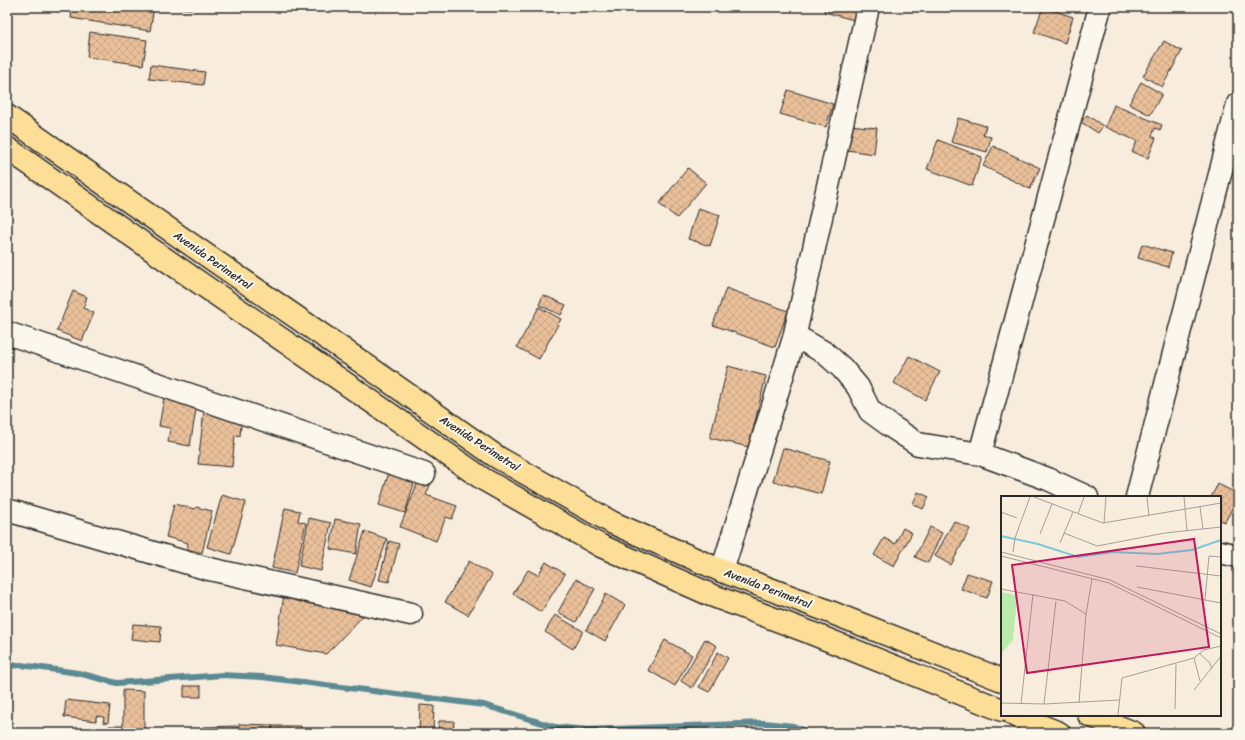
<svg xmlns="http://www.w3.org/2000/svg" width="1245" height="740" font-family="Sriracha,sans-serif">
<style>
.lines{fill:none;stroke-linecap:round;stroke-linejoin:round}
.stream{stroke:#5b8a93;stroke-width:6}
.building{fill:url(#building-cross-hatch);stroke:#2b2b2b}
.minor-casing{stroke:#2b2b2b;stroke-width:25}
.major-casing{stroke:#2b2b2b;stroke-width:25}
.minor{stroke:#fbf7ec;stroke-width:22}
.major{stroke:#fdde96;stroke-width:22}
.labels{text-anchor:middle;stroke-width:4;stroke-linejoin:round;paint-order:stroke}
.street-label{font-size:11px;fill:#2b2b2b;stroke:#fbf7ec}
.inset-river{fill:none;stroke:#7bc9d9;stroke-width:2}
.inset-road{fill:none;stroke:#a69f95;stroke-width:1}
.view{fill:#c2185b;fill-opacity:0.15;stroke:#c2185b;stroke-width:2}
.inset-edge{fill:none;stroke:#2b2b2b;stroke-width:2}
</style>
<defs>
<pattern id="building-cross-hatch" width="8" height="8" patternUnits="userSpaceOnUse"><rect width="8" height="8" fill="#eac09a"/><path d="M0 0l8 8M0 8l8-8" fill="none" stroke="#c9a585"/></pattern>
</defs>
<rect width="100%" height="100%" fill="#f8ecdc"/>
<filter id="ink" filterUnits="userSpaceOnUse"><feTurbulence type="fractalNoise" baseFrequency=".025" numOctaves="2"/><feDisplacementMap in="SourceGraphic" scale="8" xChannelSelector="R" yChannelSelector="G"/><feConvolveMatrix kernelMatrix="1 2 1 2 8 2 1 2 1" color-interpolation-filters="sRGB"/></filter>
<g filter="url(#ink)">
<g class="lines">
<!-- stream -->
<path class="stream" d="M7,666L21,665L78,673L117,683L223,675L262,677L484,705L555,727L588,730L764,723L793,726L810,733"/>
</g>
<!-- building -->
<path class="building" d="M72,7H154L150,31L71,18Z
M163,7H193L192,9Z
M825,7H857L854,20L824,12Z
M1043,7L1073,17L1065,43L1034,32Z
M90,32L147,40L143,65L87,57Z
M1164,41L1182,51L1162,87L1143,76Z
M151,65L205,72L203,85L149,79Z
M1141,82L1162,94L1150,115L1129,104Z
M788,90L833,104L826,127L780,114Z
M1114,105L1162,125L1160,130L1155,128L1152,136L1156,138L1148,158L1132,152L1137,141L1105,127Z
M1087,115L1103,126L1098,133L1081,122Z
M958,118L986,126L983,135L991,137L987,152L951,142Z
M850,125L877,128L874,154L847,150Z
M938,140L982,157L972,186L927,169Z
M993,146L1040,168L1030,189L983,166Z
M688,168L706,183L677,218L659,204Z
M698,208L720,215L710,246L688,239Z
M1142,244L1172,253L1168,267L1138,258Z
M726,288L788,311L775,347L713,325Z
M73,291L87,297L83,308L94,313L82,341L57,331Z
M543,295L566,305L561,315L539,305Z
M539,307L561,319L539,359L517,347Z
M909,356L940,372L925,400L894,383Z
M728,366L766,376L749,447L710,438Z
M164,398L197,403L190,446L168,442L170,428L159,426Z
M204,411L242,415L240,436L235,435L232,467L198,464Z
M783,448L830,461L821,494L773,481Z
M389,472L415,480L405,513L379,505Z
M421,474L433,478L426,495L457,506L452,519L446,517L436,541L400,527Z
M1218,484L1238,494V497L1225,522L1220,520V497H1211Z
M918,492L929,497L923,509L913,504Z
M222,495L246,502L231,554L207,547Z
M174,504L195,509L196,507L212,511L202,553L187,549L188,543L166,537Z
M285,508L300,511L298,521L306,523L295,573L272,568Z
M309,518L331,523L321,571L299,566Z
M335,519L361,524L356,554L330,549Z
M954,521L970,529L951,565L935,556Z
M930,527L942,533L928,563L915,557Z
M903,528L912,533L894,566L874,555L884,538L895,544Z
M365,531L387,539L371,587L349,580Z
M389,541L399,544L389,582L379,580Z
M469,561L492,575L468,615L445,602Z
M546,562L565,574L541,612L513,594L528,570L538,575Z
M967,573L993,581L987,598L961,589Z
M576,579L595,589L576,622L558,612Z
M606,594L625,605L605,641L586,630Z
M284,595L365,614L326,654L276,645Z
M555,615L583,631L573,649L545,632Z
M133,624L161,626L160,642L131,639Z
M705,639L717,646L692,688L681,681Z
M665,640L692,655L675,686L648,670Z
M718,652L728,658L709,692L699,687Z
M184,686H201V697H184Z
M123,690L144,691V733H109V726H123Z
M66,700L110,705L108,723L103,722L104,717L96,716V721L64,717Z
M420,705L434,706L433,733H419Z
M439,721H454L453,733H438Z
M239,724L272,725V733H239Z
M237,726V733H203V727Z
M273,726H301V733H272Z
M456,729H489V733H456Z"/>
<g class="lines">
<defs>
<path id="minor" d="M7,333L424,474
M794,338H799L825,353L842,368L858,387L870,411L892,427L918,444L980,454L1048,479L1087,497
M980,454L1100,7
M1137,497L1238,104
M7,510L205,568L411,614
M1220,552L1238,556
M722,571L794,338L868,7"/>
<path id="major" d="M7,116L183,239L370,368L497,457L613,523L722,571L815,606L1002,680
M7,148L168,261L355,390L483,479L601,546L711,595L806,631L1002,710
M1014,715L1059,733
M1089,715L1134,733"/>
</defs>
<!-- minor casing -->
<use href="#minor" class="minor-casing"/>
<!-- major casing -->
<use href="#major" class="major-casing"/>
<!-- minor -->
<use href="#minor" class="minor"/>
<!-- major -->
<use href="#major" class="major"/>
</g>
</g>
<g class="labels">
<!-- street labels -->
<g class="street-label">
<text transform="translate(213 260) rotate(35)" y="4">Avenida Perimetral</text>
<text transform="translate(480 443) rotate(33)" y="4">Avenida Perimetral</text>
<text transform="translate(768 588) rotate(21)" y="4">Avenida Perimetral</text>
</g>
</g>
<!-- overview -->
<g transform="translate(1001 496)">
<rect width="220" height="220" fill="#f8ecdc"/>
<path d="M0,96L14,99L16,104L12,144L0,158Z" fill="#b9ecac"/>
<path class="inset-river" d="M0,40L37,48L77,61L112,56L156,58L191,54L220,44"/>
<path class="inset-road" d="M33,1L102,27L220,7M146,1L148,20M183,1L186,35M199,11L202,33M0,16L16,22M77,18L83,1M103,27L105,1M63,37L96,50L164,37L220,31M39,38L51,8M59,47L72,16M0,56L109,84L220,138M12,56L14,42L29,1M0,60L108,87L220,142M135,70L220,80M136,91L220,107M0,93L64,105L85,118M204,104L208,60L220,61M198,157L209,167L211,173M193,162L199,185M193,194L220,160M0,207L43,208L118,204M78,207L85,118L91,83M20,208L32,98M43,208L55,105M174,213L175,168M117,219L121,182L193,162L203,154L220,150"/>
<path class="view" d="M193,43L208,151L26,177L11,69Z"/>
<rect width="220" height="220" class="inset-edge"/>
</g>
<!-- margin -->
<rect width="1245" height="740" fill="none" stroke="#fbf7ec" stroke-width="24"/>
<rect x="12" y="12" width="1221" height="716" fill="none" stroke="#2b2b2b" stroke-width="1.5" filter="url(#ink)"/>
</svg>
